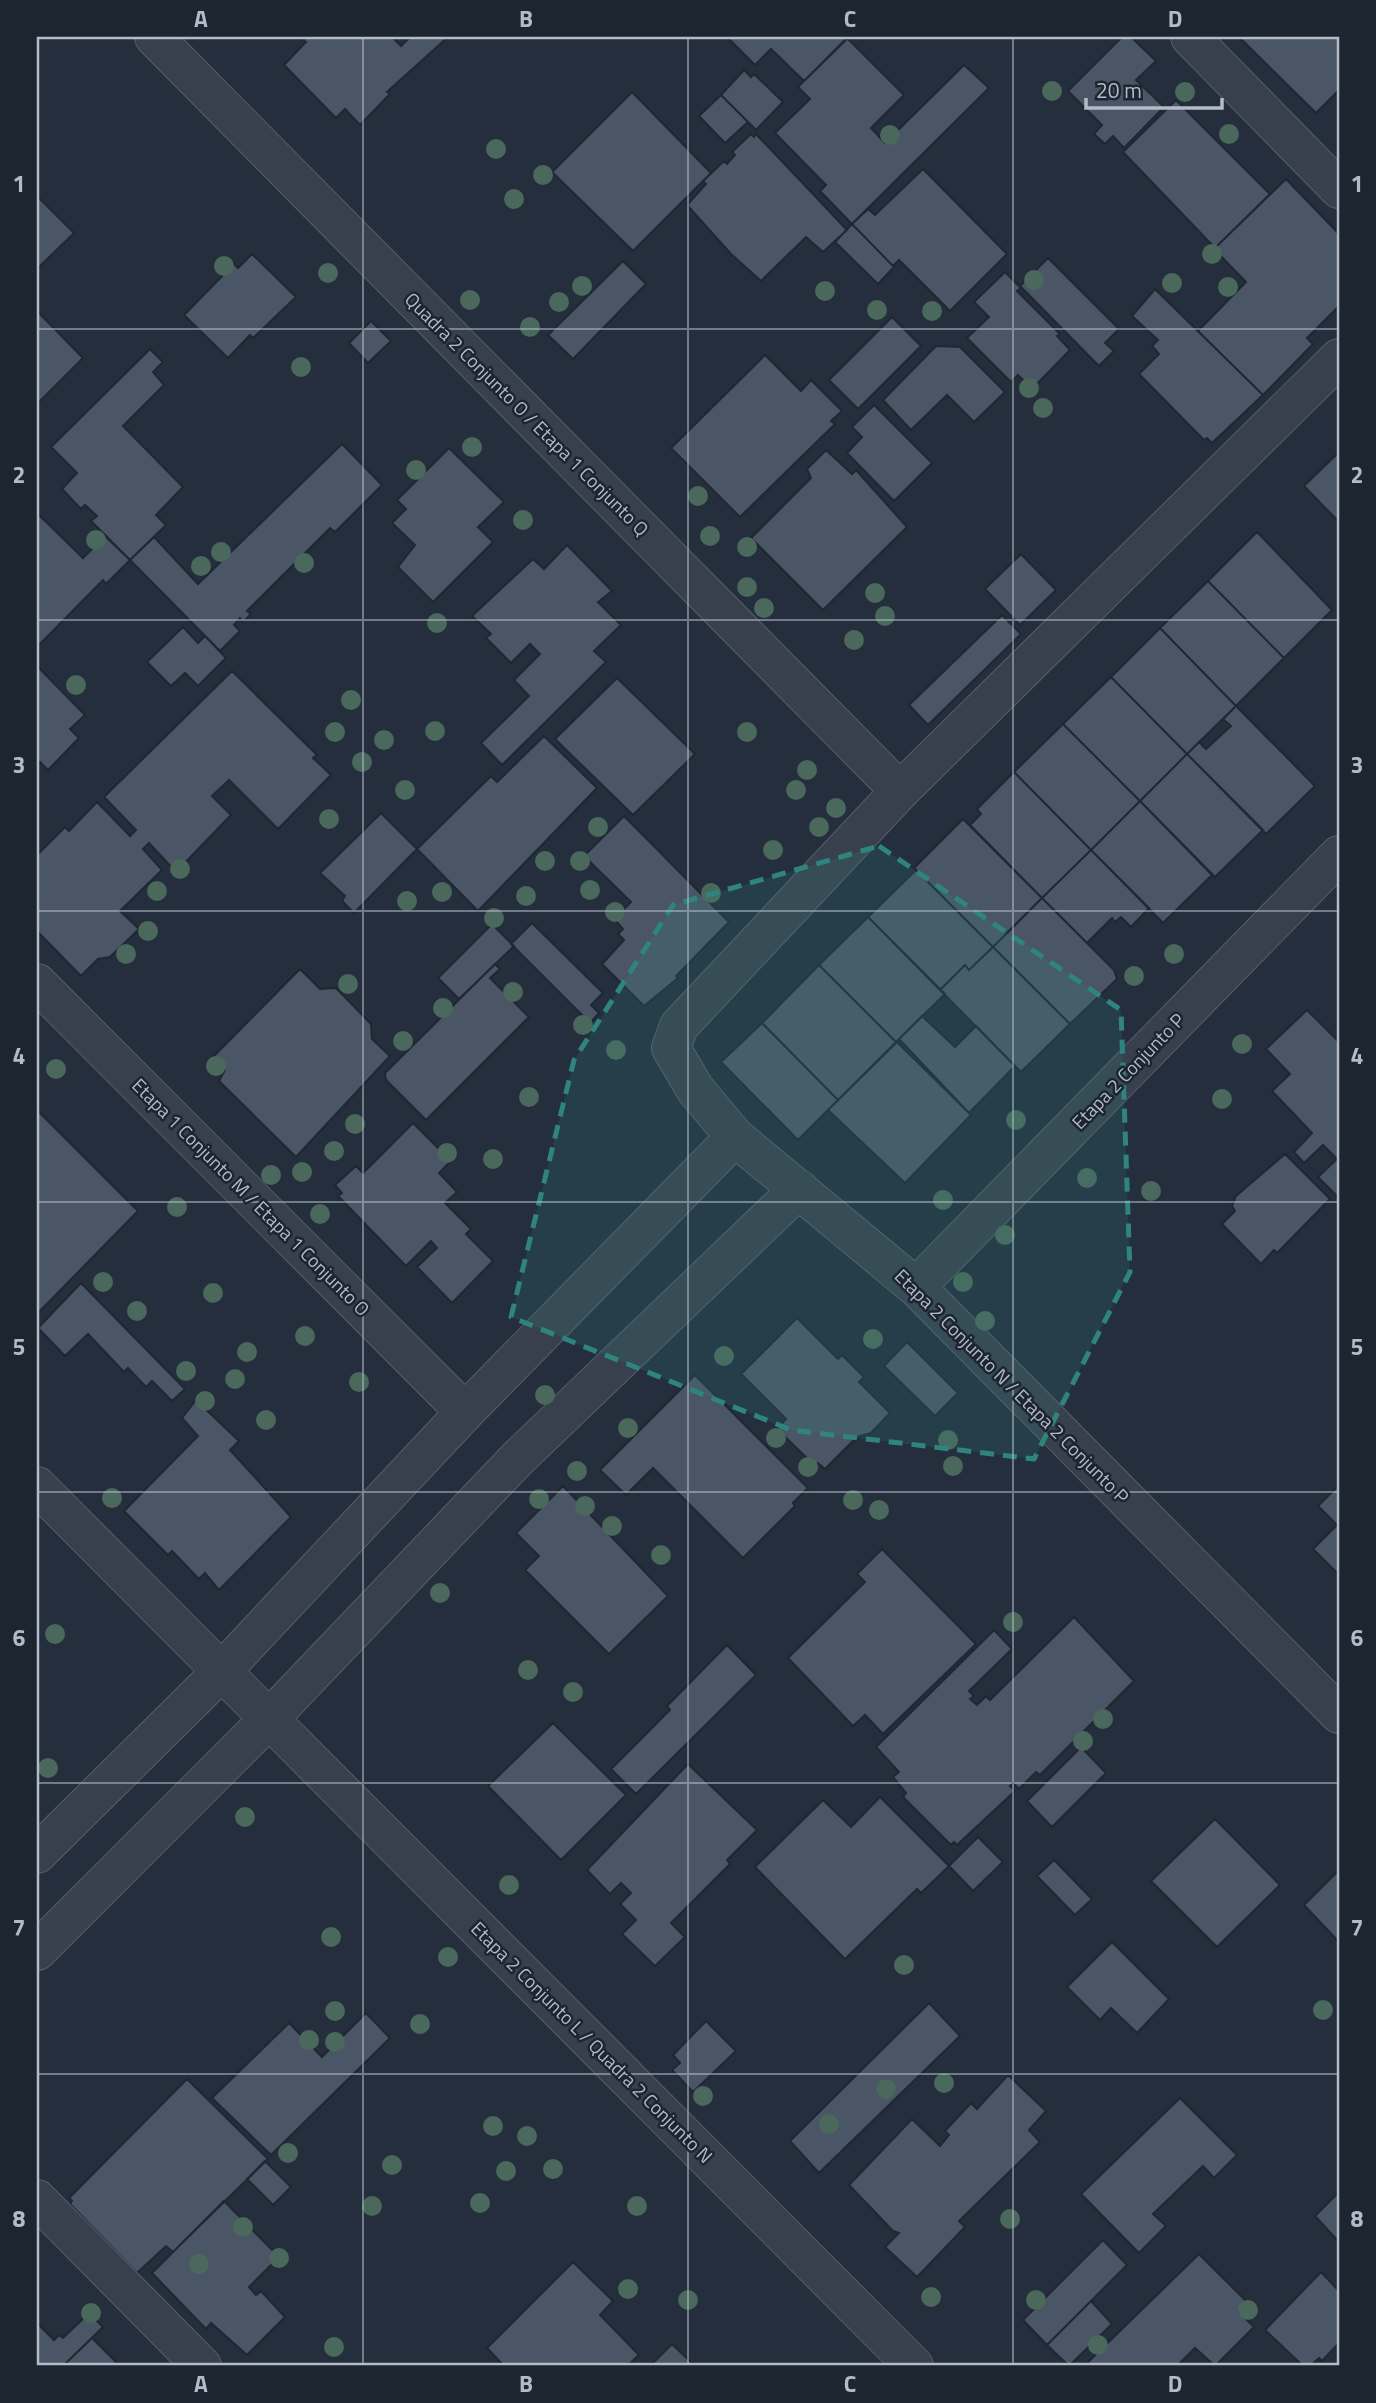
<svg xmlns="http://www.w3.org/2000/svg" width="1376" height="2403" font-family="'Titillium Web',sans-serif">
<style>
.building{fill:#4a5565;stroke:#1f2733;stroke-width:2}
.lines{fill:none;stroke-linecap:round;stroke-linejoin:round}
.minor-casing{stroke:#565e6a;stroke-width:40}
.minor{stroke:#37404c;stroke-width:38}
.tree{fill:#4a685b}
.marked{fill:#308480;fill-opacity:0.2;stroke:#308480;stroke-width:5;stroke-dasharray:14 9;stroke-linejoin:round}
.grid{fill:none;stroke:#b3bbc8;stroke-width:2;stroke-opacity:0.55}
.labels{text-anchor:middle;stroke-width:5;stroke-linejoin:round;paint-order:stroke}
.street-label{font-size:19px;fill:#b3bbc8;stroke:#1d2531}
.neatline{fill:none;stroke:#b3bbc8;stroke-width:2.5}
.grid-label{font-size:23px;text-anchor:middle;font-weight:bold;fill:#b3bbc8}
</style>
<rect width="100%" height="100%" fill="#242e3c"/>
<!-- building -->
<path class="building" d="M307,37H392L401,46L410,37H448L387,92L390,94L360,125L345,109L336,118L284,65L306,42L303,40Z
M727,37H849L804,81L771,49L755,65Z
M1122,37H1131L1156,61L1136,80L1164,107L1124,148L1113,136L1105,144L1094,134L1102,125L1068,91Z
M1239,37H1339V90L1316,113Z
M847,38L904,95L871,128L885,143L964,65L989,88L852,224L820,191L826,185L775,133L810,99L798,87Z
M744,70L751,77L754,74L783,102L756,130L721,95Z
M632,92L711,173L633,251L552,172Z
M721,95L748,122L725,143L699,116Z
M1176,100L1270,194L1215,248L1123,152Z
M751,134L754,137L756,134L847,230L823,252L806,237L761,281L731,254L687,205L706,184L703,181L724,161L727,164L735,155L732,152Z
M923,169L1007,254L950,311L899,260L893,266L852,224L868,209L875,215Z
M1286,179L1339,234V306L1307,338L1313,344L1263,395L1198,331L1246,282L1214,249Z
M37,196L74,233L37,269Z
M852,224L894,267L878,284L835,242Z
M252,254L296,297L253,338L250,335L228,358L184,315L234,264L238,268Z
M1048,258L1119,329L1105,343L1114,351L1099,366L1020,286Z
M623,261L646,284L573,359L548,335Z
M1005,272L1021,288L1017,291L1060,334L1057,336L1070,350L1032,389L1018,375L1011,382L967,338L989,317L974,302Z
M1155,289L1263,395L1212,443L1207,438L1204,440L1139,374L1159,354L1152,346L1158,340L1132,316Z
M37,311L83,358L37,404Z
M892,317L921,346L858,409L829,380Z
M371,321L391,341L368,363L349,343Z
M936,346L960,347L1005,392L974,422L947,395L911,430L883,400Z
M150,349L163,362L153,372L164,385L123,426L183,487L156,515L166,525L130,560L91,521L97,516L85,505L81,509L62,489L77,473L51,447Z
M765,355L801,391L811,380L842,411L831,421L835,424L740,517L671,448Z
M874,405L932,463L894,501L847,453L862,437L852,427Z
M342,444L382,485L335,532L330,528L247,611L251,614L243,622L240,618L234,625L240,631L220,651L130,560L154,537L198,584Z
M449,448L504,502L478,527L493,542L433,602L398,567L415,545L392,523L406,509L397,500Z
M826,450L852,474L856,470L907,527L823,610L751,538L811,478L807,469Z
M1339,452V522L1304,486Z
M37,513L83,558L105,536L130,560L106,584L103,580L37,647Z
M1257,532L1332,610L1284,658L1208,581Z
M567,545L612,591L598,602L621,625L594,651L606,662L502,765L481,743L529,696L514,680L540,654L530,644L511,663L486,638L491,634L472,616L533,559L544,569Z
M1021,554L1056,590L1020,625L985,589Z
M1208,581L1284,658L1236,706L1160,628Z
M1002,615L1021,634L928,725L909,705Z
M183,627L198,643L205,636L226,658L198,686L185,673L171,686L147,662Z
M1160,628L1236,706L1187,754L1111,677Z
M37,666L85,715L70,729L79,738L48,770L40,762L37,765Z
M232,671L317,755L313,758L331,775L278,829L229,780L212,796L231,815L176,872L149,843L143,849L162,870L120,911L139,929L110,957L98,959L81,976L37,931V855L65,827L69,831L97,802L130,836L136,830L104,797Z
M1111,677L1187,754L1140,801L1063,724Z
M617,678L695,754L633,815L555,739Z
M1236,706L1315,786L1266,834L1187,754L1199,742L1206,749L1231,726L1223,719Z
M1063,724L1140,801L1091,850L1014,772Z
M544,736L597,788L478,911L417,849L491,776L497,782Z
M1187,754L1263,830L1215,877L1140,801Z
M1014,772L1091,850L1042,898L970,825L981,814L977,809Z
M1140,801L1212,875L1163,923L1091,850Z
M381,813L417,849L354,913L342,901L345,896L320,873Z
M624,816L729,922L676,976L678,978L644,1006L602,964L624,940L618,934L623,929L614,919L631,902L584,856Z
M963,819L1042,898L993,947L914,868Z
M1091,850L1149,908L1131,927L1121,917L1115,922L1112,918L1087,943L1042,898Z
M916,870L993,947L969,970L965,965L940,990L868,917Z
M1042,898L1114,970L1117,979L1070,1024L993,947Z
M868,917L945,994L896,1042L819,965Z
M532,923L603,993L591,1005L599,1013L590,1023L511,944Z
M492,924L514,946L459,999L438,978Z
M993,947L1070,1024L1021,1072L940,990L965,965L969,970Z
M495,964L500,969L490,978L529,1017L426,1120L386,1080L385,1073Z
M819,965L896,1042L838,1100L762,1023Z
M300,969L320,989L336,988L371,1024L372,1039L390,1056L296,1157L219,1081L225,1070L213,1057Z
M1307,1010L1339,1042V1198L1318,1177L1337,1159L1323,1145L1304,1163L1294,1152L1312,1133L1272,1091L1290,1074L1266,1049Z
M922,1016L955,1047L976,1026L1015,1066L969,1113L899,1039Z
M762,1023L838,1100L798,1140L721,1062Z
M897,1042L971,1115L905,1183L828,1110Z
M37,1110L138,1211L37,1314Z
M413,1123L451,1161L439,1173L457,1192L445,1203L471,1229L466,1234L493,1261L452,1303L417,1267L437,1248L431,1241L406,1266L338,1196L342,1193L335,1185L356,1166L363,1173Z
M1285,1154L1330,1199L1277,1253L1274,1250L1261,1264L1222,1224L1235,1211L1232,1206L1236,1196Z
M81,1283L185,1389L172,1401L152,1381L146,1387L128,1368L124,1372L88,1334L65,1356L38,1328Z
M797,1318L838,1359L842,1355L864,1377L859,1382L890,1413L871,1433L857,1437L825,1469L818,1463L815,1466L777,1429L786,1419L741,1374Z
M907,1342L958,1393L935,1416L884,1366Z
M695,1375L808,1488L793,1503L795,1506L743,1558L653,1468L626,1495L600,1470Z
M196,1400L239,1441L230,1450L291,1517L219,1590L205,1573L199,1579L172,1551L168,1555L124,1511L198,1436L182,1418Z
M1339,1485V1575L1313,1549L1337,1525L1318,1506Z
M563,1486L668,1596L609,1654L525,1570L539,1556L516,1533Z
M882,1549L976,1644L883,1734L865,1715L853,1726L788,1658L865,1582L857,1574Z
M1074,1617L1134,1681L1040,1775L1036,1772L1019,1789L1013,1783L1010,1786L1015,1791L957,1845L954,1842L951,1845L903,1797L906,1793L893,1777L899,1772L876,1747L994,1630L1012,1649L969,1691L974,1696L970,1699L977,1705L986,1696L990,1700Z
M727,1645L756,1675L636,1794L611,1769L670,1710L667,1706Z
M553,1723L626,1795L561,1860L488,1786Z
M1081,1747L1106,1773L1052,1827L1027,1801Z
M688,1764L757,1830L727,1860L730,1864L671,1923L685,1937L655,1966L622,1934L636,1920L620,1904L631,1893L621,1883L610,1894L587,1870Z
M880,1797L949,1866L921,1893L917,1889L845,1959L755,1867L823,1800L851,1827Z
M1215,1819L1280,1885L1217,1947L1151,1881Z
M978,1837L1003,1862L973,1891L949,1866Z
M1054,1860L1092,1899L1075,1915L1037,1876Z
M1339,1870V1942L1304,1905Z
M1112,1942L1169,1999L1137,2033L1111,2008L1100,2020L1067,1987Z
M929,2003L960,2036L819,2173L790,2141Z
M366,2013L390,2038L271,2155L212,2098L289,2023L322,2057Z
M706,2021L736,2051L693,2092L672,2070L680,2063L673,2055Z
M1008,2075L1046,2111L1029,2130L1040,2142L959,2221L965,2227L917,2277L885,2247L899,2233L893,2231L849,2185L912,2119L940,2146L949,2135L945,2131L971,2103L977,2109Z
M187,2079L268,2159L173,2252L166,2246L137,2273L70,2204L72,2201L69,2198Z
M1180,2098L1237,2155L1214,2178L1203,2166L1153,2214L1166,2226L1139,2253L1081,2194Z
M265,2161L291,2187L273,2205L247,2179Z
M1339,2192V2240L1338,2241L1315,2216Z
M224,2201L279,2257L249,2287L256,2295L261,2291L285,2317L247,2355L211,2323L206,2329L152,2273Z
M1103,2240L1127,2265L1047,2345L1023,2320Z
M1199,2254L1248,2303L1239,2312L1254,2327L1215,2366L1195,2348L1177,2366H1084Z
M573,2262L613,2301L600,2315L639,2355L627,2366H504L487,2348Z
M1321,2272L1339,2291V2343L1322,2361L1319,2358L1310,2366H1303L1265,2330Z
M1091,2301L1112,2324L1069,2366L1047,2345Z
M89,2313L103,2327L63,2366H37V2327L39,2325L54,2340L59,2335L63,2338Z
M92,2338L120,2366H63L67,2362Z
M672,2344L695,2366H650Z"/>
<g class="lines">
<defs>
<path id="minor" d="M154,37L900,791
M1190,37L1339,189
M1339,358L900,791L679,1026L671,1048L695,1089L735,1137L916,1287L1339,1714
M37,983L465,1412
M916,1287L1339,855
M37,1486L914,2366
M37,1854L221,1672L465,1412L735,1137
M37,1951L268,1720L517,1459L799,1189
M37,2199L202,2366"/>
</defs>
<!-- minor casing -->
<use href="#minor" class="minor-casing"/>
<!-- minor -->
<use href="#minor" class="minor"/>
</g>
<!-- trees -->
<g class="tree">
<circle cx="1052" cy="91" r="10"/>
<circle cx="1185" cy="92" r="10"/>
<circle cx="1229" cy="134" r="10"/>
<circle cx="890" cy="135" r="10"/>
<circle cx="496" cy="149" r="10"/>
<circle cx="543" cy="175" r="10"/>
<circle cx="514" cy="199" r="10"/>
<circle cx="1212" cy="254" r="10"/>
<circle cx="224" cy="266" r="10"/>
<circle cx="328" cy="273" r="10"/>
<circle cx="1034" cy="280" r="10"/>
<circle cx="1172" cy="283" r="10"/>
<circle cx="582" cy="286" r="10"/>
<circle cx="1228" cy="287" r="10"/>
<circle cx="825" cy="291" r="10"/>
<circle cx="470" cy="300" r="10"/>
<circle cx="559" cy="302" r="10"/>
<circle cx="877" cy="310" r="10"/>
<circle cx="932" cy="311" r="10"/>
<circle cx="530" cy="327" r="10"/>
<circle cx="301" cy="367" r="10"/>
<circle cx="1029" cy="388" r="10"/>
<circle cx="1043" cy="408" r="10"/>
<circle cx="472" cy="447" r="10"/>
<circle cx="416" cy="470" r="10"/>
<circle cx="698" cy="496" r="10"/>
<circle cx="523" cy="520" r="10"/>
<circle cx="710" cy="536" r="10"/>
<circle cx="96" cy="540" r="10"/>
<circle cx="747" cy="547" r="10"/>
<circle cx="221" cy="552" r="10"/>
<circle cx="304" cy="563" r="10"/>
<circle cx="201" cy="566" r="10"/>
<circle cx="747" cy="587" r="10"/>
<circle cx="875" cy="593" r="10"/>
<circle cx="764" cy="608" r="10"/>
<circle cx="885" cy="616" r="10"/>
<circle cx="437" cy="623" r="10"/>
<circle cx="854" cy="640" r="10"/>
<circle cx="76" cy="685" r="10"/>
<circle cx="351" cy="700" r="10"/>
<circle cx="435" cy="731" r="10"/>
<circle cx="335" cy="732" r="10"/>
<circle cx="747" cy="732" r="10"/>
<circle cx="384" cy="740" r="10"/>
<circle cx="362" cy="762" r="10"/>
<circle cx="807" cy="770" r="10"/>
<circle cx="405" cy="790" r="10"/>
<circle cx="796" cy="790" r="10"/>
<circle cx="836" cy="808" r="10"/>
<circle cx="329" cy="819" r="10"/>
<circle cx="598" cy="827" r="10"/>
<circle cx="819" cy="827" r="10"/>
<circle cx="773" cy="850" r="10"/>
<circle cx="545" cy="861" r="10"/>
<circle cx="580" cy="861" r="10"/>
<circle cx="180" cy="869" r="10"/>
<circle cx="590" cy="890" r="10"/>
<circle cx="157" cy="891" r="10"/>
<circle cx="442" cy="892" r="10"/>
<circle cx="711" cy="893" r="10"/>
<circle cx="526" cy="896" r="10"/>
<circle cx="407" cy="901" r="10"/>
<circle cx="615" cy="912" r="10"/>
<circle cx="494" cy="918" r="10"/>
<circle cx="148" cy="931" r="10"/>
<circle cx="126" cy="954" r="10"/>
<circle cx="1174" cy="954" r="10"/>
<circle cx="1134" cy="976" r="10"/>
<circle cx="348" cy="984" r="10"/>
<circle cx="513" cy="992" r="10"/>
<circle cx="443" cy="1008" r="10"/>
<circle cx="583" cy="1025" r="10"/>
<circle cx="403" cy="1041" r="10"/>
<circle cx="1242" cy="1044" r="10"/>
<circle cx="616" cy="1050" r="10"/>
<circle cx="216" cy="1066" r="10"/>
<circle cx="56" cy="1069" r="10"/>
<circle cx="529" cy="1097" r="10"/>
<circle cx="1222" cy="1099" r="10"/>
<circle cx="1016" cy="1120" r="10"/>
<circle cx="355" cy="1124" r="10"/>
<circle cx="334" cy="1151" r="10"/>
<circle cx="447" cy="1153" r="10"/>
<circle cx="493" cy="1159" r="10"/>
<circle cx="302" cy="1172" r="10"/>
<circle cx="271" cy="1175" r="10"/>
<circle cx="1087" cy="1178" r="10"/>
<circle cx="1151" cy="1191" r="10"/>
<circle cx="943" cy="1200" r="10"/>
<circle cx="177" cy="1207" r="10"/>
<circle cx="320" cy="1214" r="10"/>
<circle cx="1005" cy="1235" r="10"/>
<circle cx="103" cy="1282" r="10"/>
<circle cx="963" cy="1282" r="10"/>
<circle cx="213" cy="1293" r="10"/>
<circle cx="137" cy="1311" r="10"/>
<circle cx="985" cy="1321" r="10"/>
<circle cx="305" cy="1336" r="10"/>
<circle cx="873" cy="1339" r="10"/>
<circle cx="247" cy="1352" r="10"/>
<circle cx="724" cy="1356" r="10"/>
<circle cx="186" cy="1371" r="10"/>
<circle cx="235" cy="1379" r="10"/>
<circle cx="359" cy="1382" r="10"/>
<circle cx="545" cy="1395" r="10"/>
<circle cx="205" cy="1401" r="10"/>
<circle cx="266" cy="1420" r="10"/>
<circle cx="628" cy="1428" r="10"/>
<circle cx="776" cy="1438" r="10"/>
<circle cx="948" cy="1440" r="10"/>
<circle cx="953" cy="1466" r="10"/>
<circle cx="808" cy="1467" r="10"/>
<circle cx="577" cy="1471" r="10"/>
<circle cx="112" cy="1498" r="10"/>
<circle cx="539" cy="1499" r="10"/>
<circle cx="853" cy="1500" r="10"/>
<circle cx="585" cy="1506" r="10"/>
<circle cx="879" cy="1510" r="10"/>
<circle cx="612" cy="1526" r="10"/>
<circle cx="661" cy="1555" r="10"/>
<circle cx="440" cy="1593" r="10"/>
<circle cx="1013" cy="1622" r="10"/>
<circle cx="55" cy="1634" r="10"/>
<circle cx="528" cy="1670" r="10"/>
<circle cx="573" cy="1692" r="10"/>
<circle cx="1103" cy="1719" r="10"/>
<circle cx="1083" cy="1741" r="10"/>
<circle cx="48" cy="1768" r="10"/>
<circle cx="245" cy="1817" r="10"/>
<circle cx="509" cy="1885" r="10"/>
<circle cx="331" cy="1937" r="10"/>
<circle cx="448" cy="1957" r="10"/>
<circle cx="904" cy="1965" r="10"/>
<circle cx="1323" cy="2010" r="10"/>
<circle cx="335" cy="2011" r="10"/>
<circle cx="420" cy="2024" r="10"/>
<circle cx="309" cy="2040" r="10"/>
<circle cx="335" cy="2042" r="10"/>
<circle cx="944" cy="2083" r="10"/>
<circle cx="886" cy="2089" r="10"/>
<circle cx="703" cy="2096" r="10"/>
<circle cx="829" cy="2124" r="10"/>
<circle cx="493" cy="2126" r="10"/>
<circle cx="527" cy="2136" r="10"/>
<circle cx="288" cy="2153" r="10"/>
<circle cx="392" cy="2165" r="10"/>
<circle cx="553" cy="2169" r="10"/>
<circle cx="506" cy="2171" r="10"/>
<circle cx="480" cy="2203" r="10"/>
<circle cx="372" cy="2206" r="10"/>
<circle cx="637" cy="2206" r="10"/>
<circle cx="1010" cy="2219" r="10"/>
<circle cx="243" cy="2227" r="10"/>
<circle cx="279" cy="2258" r="10"/>
<circle cx="199" cy="2264" r="10"/>
<circle cx="628" cy="2289" r="10"/>
<circle cx="931" cy="2297" r="10"/>
<circle cx="688" cy="2300" r="10"/>
<circle cx="1036" cy="2300" r="10"/>
<circle cx="1248" cy="2310" r="10"/>
<circle cx="91" cy="2313" r="10"/>
<circle cx="1098" cy="2345" r="10"/>
<circle cx="334" cy="2347" r="10"/>
</g>
<!-- marked area -->
<path class="marked" d="M879,846L1121,1010L1130,1272L1034,1459L791,1430L511,1317L574,1060L673,905Z"/>
<!-- grid -->
<path class="grid" d="M363,37V2366M688,37V2366M1013,37V2366M37,329H1339M37,620H1339M37,911H1339M37,1202H1339M37,1492H1339M37,1783H1339M37,2074H1339"/>
<g class="labels">
<!-- street labels -->
<g class="street-label">
<text transform="translate(527 414) rotate(45)" y="7">Quadra 2 Conjunto O / Etapa 1 Conjunto Q</text>
<text transform="translate(1128 1071) rotate(-46)" y="7">Etapa 2 Conjunto P</text>
<text transform="translate(251 1197) rotate(45)" y="7">Etapa 1 Conjunto M / Etapa 1 Conjunto O</text>
<text transform="translate(1012 1386) rotate(45)" y="7">Etapa 2 Conjunto N / Etapa 2 Conjunto P</text>
<text transform="translate(592 2042) rotate(45)" y="7">Etapa 2 Conjunto L / Quadra 2 Conjunto N</text>
</g>
</g>
<!-- border -->
<rect width="1376" height="2403" fill="none" stroke="#1d2531" stroke-width="77"/>
<!-- scale -->
<path d="M1086 98v10h136v-10" fill="none" stroke="#b3bbc8" stroke-width="3.5"/>
<text x="1096" y="98" font-size="21" fill="#b3bbc8" stroke="#1d2531" stroke-width="5" paint-order="stroke">20 m</text>
<rect x="38" y="38" width="1300" height="2326" class="neatline"/>
<g class="grid-label">
<text x="201" y="27">A</text>
<text x="526" y="27">B</text>
<text x="850" y="27">C</text>
<text x="1175" y="27">D</text>
<text x="19" y="192">1</text>
<text x="1357" y="192">1</text>
<text x="19" y="483">2</text>
<text x="1357" y="483">2</text>
<text x="19" y="773">3</text>
<text x="1357" y="773">3</text>
<text x="19" y="1064">4</text>
<text x="1357" y="1064">4</text>
<text x="19" y="1355">5</text>
<text x="1357" y="1355">5</text>
<text x="19" y="1646">6</text>
<text x="1357" y="1646">6</text>
<text x="19" y="1936">7</text>
<text x="1357" y="1936">7</text>
<text x="19" y="2227">8</text>
<text x="1357" y="2227">8</text>
<text x="201" y="2392">A</text>
<text x="526" y="2392">B</text>
<text x="850" y="2392">C</text>
<text x="1175" y="2392">D</text>
</g>
</svg>
